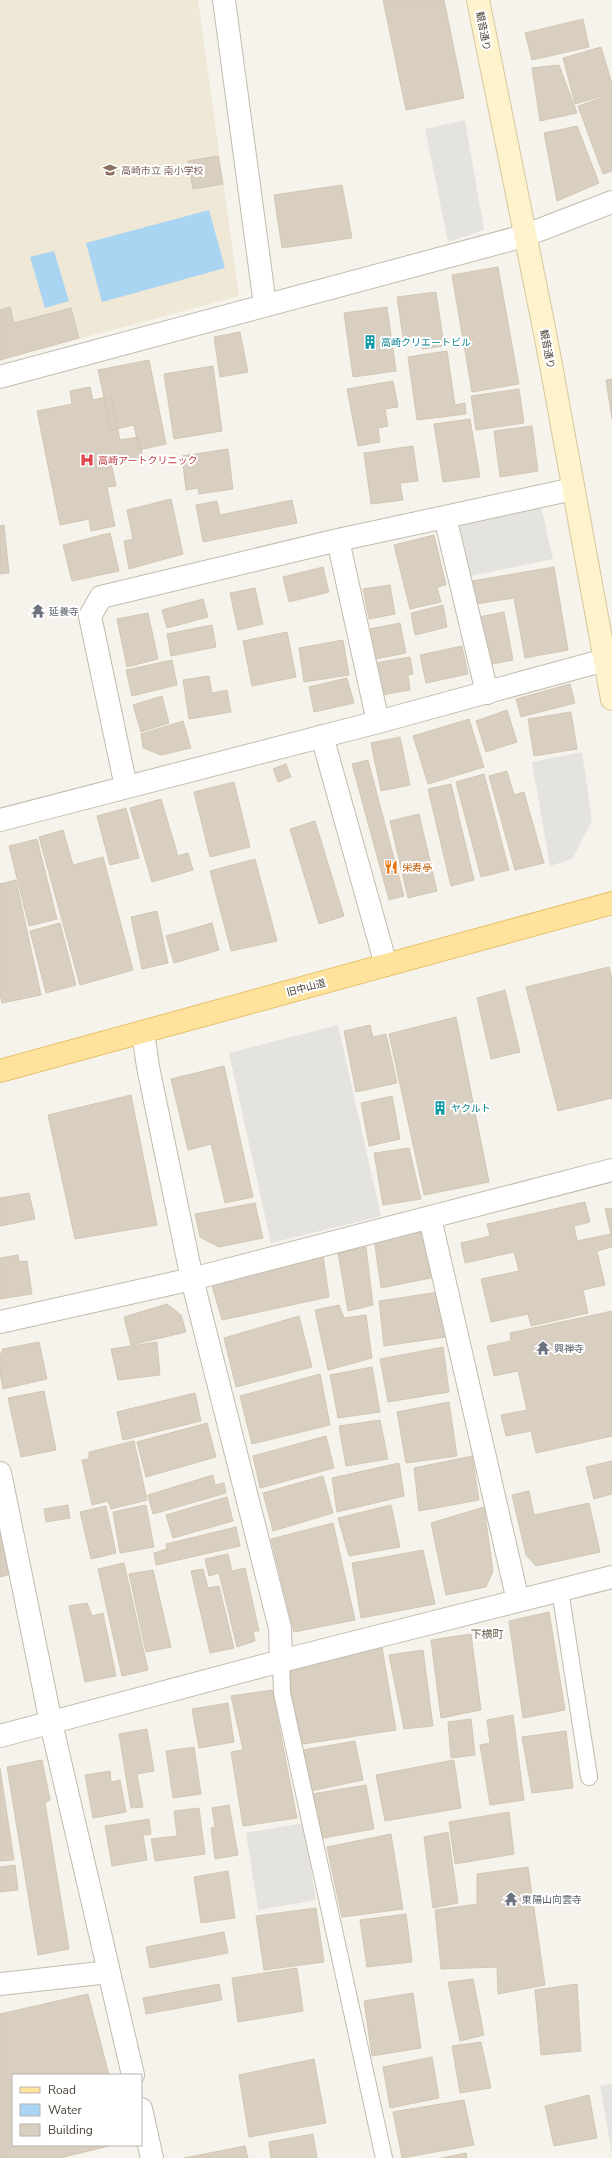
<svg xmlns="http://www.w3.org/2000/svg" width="612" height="2158" font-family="'Nunito Sans','Noto Sans JP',sans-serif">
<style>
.education{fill:#efe8d6}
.parking{fill:#e5e3e0}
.water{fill:#a9d4f2}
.building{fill:#d8cfc1;stroke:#d3c7b4}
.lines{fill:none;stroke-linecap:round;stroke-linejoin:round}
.lane-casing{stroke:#c2bbae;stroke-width:18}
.street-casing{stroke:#c2bbae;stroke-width:24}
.secondary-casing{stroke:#d6c79b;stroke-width:24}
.primary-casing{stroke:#e6c16a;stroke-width:24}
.lane{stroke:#fff;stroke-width:16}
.street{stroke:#fff;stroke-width:22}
.secondary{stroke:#fff3cd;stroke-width:22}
.primary{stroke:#ffe39c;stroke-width:22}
.labels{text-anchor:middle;stroke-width:4;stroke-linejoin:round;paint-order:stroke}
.street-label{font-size:10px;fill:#4b4439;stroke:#fff}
.education-label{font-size:10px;fill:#785e54;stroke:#fff;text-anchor:start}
.culture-label{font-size:10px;fill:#0d838f;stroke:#fff;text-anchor:start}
.health-label{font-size:10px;fill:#be3a42;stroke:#fff;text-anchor:start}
.worship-label{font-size:10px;fill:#5b616d;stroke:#fff;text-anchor:start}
.food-label{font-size:10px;fill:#c56008;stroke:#fff;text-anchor:start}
.neighbourhood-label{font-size:11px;fill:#6e6250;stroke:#fff}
</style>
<rect width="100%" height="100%" fill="#f6f3ec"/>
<!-- education -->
<path class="education" d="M0,0H198L239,296L0,360Z"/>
<!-- parking -->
<path class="parking" d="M465,120L484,230L448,242L425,129Z
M540,502L553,559L466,577L453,521Z
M582,752L592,821L572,859L550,866L532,762Z
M338,1025L381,1216L271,1243L229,1053Z
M303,1823L316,1900L258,1910L246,1833Z
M612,2084V2155L600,2086Z"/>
<!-- water -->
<path class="water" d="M209,210L225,268L102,302L86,243Z
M54,251L69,301L45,308L30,257Z"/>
<!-- building -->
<path class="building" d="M383,0H444L464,98L406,110Z
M583,19L589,47L532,60L525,33Z
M601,47L612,84V93L575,104L563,58Z
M559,65L577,113L540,121L532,68Z
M612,94V171L603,174L578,106Z
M577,126L599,183L557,201L544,133Z
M218,156L223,184L193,189L188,161Z
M342,185L352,238L282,248L274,195Z
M498,267L519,384L472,392L452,275Z
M436,292L444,346L422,349L421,342L404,344L397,297Z
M10,307L14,323L71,308L79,338L0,360V310Z
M387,307L396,371L353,377L344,313Z
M240,332L248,372L220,377L214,337Z
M447,351L455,405L465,403L466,414L417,420L408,357Z
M149,360L166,444L139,450L134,425L111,430L98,370Z
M213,366L222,431L174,439L164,374Z
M612,379V419L606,380Z
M393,381L398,407L385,409L388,426L378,428L380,442L358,446L347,389Z
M90,387L93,400L111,396L120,440L138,437L143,457L111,463L116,486L107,487L115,526L91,531L89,519L60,525L37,411L72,404L70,391Z
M519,389L524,423L476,430L471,396Z
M470,419L480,477L443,482L434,424Z
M532,426L538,471L500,477L494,431Z
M413,446L418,481L400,483L403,500L371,504L364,453Z
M228,449L233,489L199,494L198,488L186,490L182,456Z
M171,499L183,554L129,569L124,541L133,539L127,510Z
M292,500L297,523L203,542L196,505L217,501L220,515Z
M4,525L9,573L0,574V526Z
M110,533L119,571L72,581L63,545Z
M434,535L446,585L437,587L441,602L410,609L394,545Z
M323,567L329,592L289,602L283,577Z
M554,567L568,650L525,658L514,598L476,604L472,581Z
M390,585L395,614L369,619L363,589Z
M255,588L263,624L238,630L230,593Z
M203,599L208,617L167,628L162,610Z
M443,605L447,627L415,635L411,613Z
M504,612L513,660L493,664L488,643L484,644L479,617Z
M148,613L158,659L127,667L117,619Z
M400,623L406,653L370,660L364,630Z
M212,625L216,647L171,656L167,634Z
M287,632L296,677L252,686L243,641Z
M343,640L349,675L304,682L299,648Z
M462,646L468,674L426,683L420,655Z
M410,657L413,674L408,675L410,690L376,696L370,664Z
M172,660L177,685L132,696L126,670Z
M209,676L212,693L227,690L231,712L189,719L183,680Z
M347,678L354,703L314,712L309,687Z
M570,684L575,703L521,717L516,699Z
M162,696L169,723L141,732L133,705Z
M507,710L517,742L486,752L476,721Z
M571,712L577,749L534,756L528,719Z
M469,719L484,767L428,784L413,736Z
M183,721L191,748L161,755L143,748L141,734Z
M400,737L410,785L381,791L371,743Z
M368,760L404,896L389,900L352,764Z
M286,764L291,777L278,782L273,769Z
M507,771L514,795L524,792L544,863L515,870L489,776Z
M484,774L509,870L481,877L456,782Z
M234,782L250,847L210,857L194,792Z
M451,784L474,880L451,886L428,789Z
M161,799L178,856L188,853L193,870L152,882L130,808Z
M126,808L139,858L110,865L97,816Z
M419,814L437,891L408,898L390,821Z
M315,821L344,916L319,924L290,829Z
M63,830L73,865L103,857L133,970L80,985L39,837Z
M37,839L57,919L29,926L9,846Z
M255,859L277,941L231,951L210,871Z
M16,880L41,995L2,1003L0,994V884Z
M157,911L168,963L142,969L131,917Z
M60,923L76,985L46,993L30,931Z
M212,923L219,950L174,963L166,936Z
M609,967L612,978V1098L558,1111L526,987Z
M505,990L520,1052L491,1059L477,998Z
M456,1017L489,1182L424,1195L389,1034Z
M370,1025L373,1037L386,1034L397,1083L356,1092L344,1031Z
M224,1066L253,1197L225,1203L211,1144L188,1150L171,1079Z
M131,1095L157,1225L75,1239L48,1115Z
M392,1096L400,1139L369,1146L361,1103Z
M409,1148L421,1199L383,1205L374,1153Z
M29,1193L35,1219L0,1226V1198Z
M585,1202L590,1222L574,1226L577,1241L611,1234L605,1209L612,1208V1247L597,1251L605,1285L583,1290L588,1313L531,1326L528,1314L491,1322L481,1279L519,1271L514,1252L465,1263L461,1243L490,1236L487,1224Z
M255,1203L263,1238L219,1247L200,1237L195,1214Z
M423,1230L431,1278L381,1288L374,1239Z
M366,1247L373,1305L348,1311L338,1253Z
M18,1255L19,1262L27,1261L32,1294L0,1299V1258Z
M323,1255L329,1297L222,1320L211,1282Z
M439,1292L446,1337L384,1346L379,1301Z
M167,1304L181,1315L186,1332L131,1345L124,1317Z
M339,1305L344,1318L366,1315L372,1358L328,1370L315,1310Z
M612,1311V1436L536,1453L531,1431L506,1436L501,1415L527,1410L518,1371L494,1376L487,1346L511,1341L510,1333Z
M299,1316L312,1367L236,1387L224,1338Z
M39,1342L47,1379L3,1389L0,1373V1355L3,1349Z
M157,1342L160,1375L118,1380L111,1349Z
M443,1347L449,1392L388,1402L380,1359Z
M372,1367L380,1412L338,1418L330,1375Z
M320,1374L330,1425L252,1444L240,1396Z
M44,1391L56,1450L21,1457L8,1398Z
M195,1393L201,1421L123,1440L117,1412Z
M449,1402L457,1456L406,1463L397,1412Z
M380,1420L388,1459L346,1466L339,1426Z
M207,1423L216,1457L146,1477L137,1442Z
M326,1436L334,1468L260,1488L253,1456Z
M134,1441L147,1500L111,1509L108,1501L92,1505L82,1460L89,1459V1452Z
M472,1456L479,1500L419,1511L414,1468Z
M612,1461V1494L594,1499L586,1467Z
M399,1463L404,1496L337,1512L332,1478Z
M213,1475L215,1485L224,1483L226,1493L153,1514L148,1495Z
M323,1476L333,1513L273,1531L263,1493Z
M529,1491L534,1515L589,1503L600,1552L536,1566L526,1555L512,1495Z
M227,1497L233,1521L173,1538L166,1515Z
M68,1505L70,1518L46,1522L44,1509Z
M146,1505L154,1547L120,1553L113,1512Z
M391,1505L400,1547L349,1556L338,1518Z
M106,1506L116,1553L91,1559L80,1512Z
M484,1507L493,1571L486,1587L446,1595L431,1523Z
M0,1509L16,1573L0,1577Z
M333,1523L355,1620L294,1632L271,1539Z
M236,1527L240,1546L156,1565L154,1553L167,1549L166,1544Z
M423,1550L435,1604L361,1618L352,1563Z
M228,1554L232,1571L245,1568L259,1631H253L255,1641L237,1647L219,1573L209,1576L205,1559Z
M124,1563L148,1670L122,1676L98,1569Z
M203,1569L208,1588L219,1586L234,1648L210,1653L191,1571Z
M153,1570L171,1647L146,1652L129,1574Z
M87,1603L92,1616L103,1613L116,1676L85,1682L69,1606Z
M549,1612L565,1710L523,1718L509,1621Z
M471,1634L481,1710L441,1718L431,1640Z
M382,1647L396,1730L303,1744L288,1689L290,1671Z
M423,1650L433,1726L404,1729L389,1655Z
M272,1690L297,1818L243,1826L231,1752L243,1750L231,1696Z
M228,1703L234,1742L199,1748L192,1709Z
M513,1715L524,1800L490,1805L480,1745L490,1743L487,1720Z
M471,1719L475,1755L451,1758L448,1722Z
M147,1729L154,1771L137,1774L143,1807L131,1808L119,1734Z
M566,1731L573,1788L532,1793L522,1737Z
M355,1741L363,1780L311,1791L303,1750Z
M194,1747L201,1794L173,1798L166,1751Z
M42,1760L50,1800L45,1803L69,1949L38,1955L7,1767Z
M454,1760L461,1808L385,1821L376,1775Z
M0,1768L14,1860L0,1861Z
M110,1771L111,1782L120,1780L126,1812L93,1818L85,1775Z
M366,1785L374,1829L323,1838L312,1794Z
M229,1805L238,1855L215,1859L211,1828L215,1827L212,1808Z
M199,1808L205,1854L155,1861L151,1839L177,1836L174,1811Z
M509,1812L514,1854L455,1864L449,1822Z
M149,1819L151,1834L143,1835L147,1860L112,1866L105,1826Z
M448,1832L458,1903L433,1908L424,1837Z
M391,1834L403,1909L342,1917L327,1847Z
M15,1865L18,1890L0,1892V1867Z
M528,1867L545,1985L498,1994L497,1967L441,1969L435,1910L477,1904V1874Z
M228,1871L235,1918L201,1923L194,1877Z
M316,1908L324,1962L264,1970L256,1916Z
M406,1914L412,1962L367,1967L360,1920Z
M224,1932L228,1953L150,1968L146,1947Z
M297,1968L303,2011L238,2022L232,1978Z
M473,1979L484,2035L460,2041L448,1982Z
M219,1984L222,2000L146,2014L143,1998Z
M577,1984L581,2051L541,2055L535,1990Z
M413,1993L421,2048L372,2056L364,2001Z
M88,1994L109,2075H13V2145H113L60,2158H0V2014Z
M481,2042L491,2088L460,2093L452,2046Z
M432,2057L439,2098L390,2108L383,2067Z
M314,2059L326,2123L249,2137L239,2075Z
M589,2095L597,2138L554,2146L545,2106Z
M464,2100L474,2145L402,2158L393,2112Z
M313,2134L317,2158H271L269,2142Z
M245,2146L248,2158H184Z
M466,2153L467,2158H442Z"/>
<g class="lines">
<defs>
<path id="lane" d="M560,1590L589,1777
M281,1661L282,1693L384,2158"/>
<path id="street" d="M224,0L265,305
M0,377L524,236L612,202
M445,517L573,489
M338,540L378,722
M322,736L386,965
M126,787L90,616L101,597L338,540L445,517L487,693
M0,820L378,722L612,658
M143,1032L148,1067L192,1279L280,1628L281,1661
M430,1218L518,1601
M0,1322L192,1279L612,1170
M0,1473L51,1723L133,2075
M0,1736L281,1661L612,1577
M0,1984L109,1972
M141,2109L152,2158"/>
<path id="secondary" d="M478,0L546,338L612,699"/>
<path id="primary" d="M0,1071L612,903"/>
</defs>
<!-- lane casing -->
<use href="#lane" class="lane-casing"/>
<!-- street casing -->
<use href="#street" class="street-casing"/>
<!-- secondary casing -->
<use href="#secondary" class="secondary-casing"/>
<!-- primary casing -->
<use href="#primary" class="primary-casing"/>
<!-- lane -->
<use href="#lane" class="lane"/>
<!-- street -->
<use href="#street" class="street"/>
<!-- secondary -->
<use href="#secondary" class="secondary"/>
<!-- primary -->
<use href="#primary" class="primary"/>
</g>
<!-- icons -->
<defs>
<symbol id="school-bare" viewBox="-9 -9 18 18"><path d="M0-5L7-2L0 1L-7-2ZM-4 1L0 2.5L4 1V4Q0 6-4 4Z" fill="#8d6e63" stroke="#fff" stroke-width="2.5" paint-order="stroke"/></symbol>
<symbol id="building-bare" viewBox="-9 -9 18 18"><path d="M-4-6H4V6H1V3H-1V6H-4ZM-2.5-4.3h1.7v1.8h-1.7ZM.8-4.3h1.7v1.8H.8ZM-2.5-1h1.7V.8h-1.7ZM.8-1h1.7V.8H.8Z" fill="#0f9aa8" stroke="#fff" stroke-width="2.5" paint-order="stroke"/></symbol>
<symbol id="hospital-bare" viewBox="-9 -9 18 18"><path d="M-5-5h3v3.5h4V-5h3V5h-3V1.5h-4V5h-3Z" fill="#e0444e" stroke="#fff" stroke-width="2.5" paint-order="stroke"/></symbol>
<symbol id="temple-bare" viewBox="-9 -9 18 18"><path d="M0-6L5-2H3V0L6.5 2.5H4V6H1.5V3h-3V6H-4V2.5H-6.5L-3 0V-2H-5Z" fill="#6b7280" stroke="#fff" stroke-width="2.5" paint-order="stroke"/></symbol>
<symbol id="restaurant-bare" viewBox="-9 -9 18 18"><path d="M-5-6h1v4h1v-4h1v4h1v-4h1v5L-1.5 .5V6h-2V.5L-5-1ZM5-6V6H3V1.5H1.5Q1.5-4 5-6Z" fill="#e8710a" stroke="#fff" stroke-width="2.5" paint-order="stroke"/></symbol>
</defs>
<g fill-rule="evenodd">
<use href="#school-bare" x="100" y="160" width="20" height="20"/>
<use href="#building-bare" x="360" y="332" width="20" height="20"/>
<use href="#hospital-bare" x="77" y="450" width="20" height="20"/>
<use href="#temple-bare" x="28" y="601" width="20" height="20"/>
<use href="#restaurant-bare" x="381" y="857" width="20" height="20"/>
<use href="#building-bare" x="430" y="1098" width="20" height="20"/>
<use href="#temple-bare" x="533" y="1338" width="20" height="20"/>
<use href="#temple-bare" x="501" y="1889" width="20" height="20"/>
</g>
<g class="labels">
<!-- street labels -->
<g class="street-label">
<text transform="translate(484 31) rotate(79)" y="4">観音通り</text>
<text transform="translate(548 349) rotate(79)" y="4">観音通り</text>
<text transform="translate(306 987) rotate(-15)" y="4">旧中山道</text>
</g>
<!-- education labels -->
<g class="education-label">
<text x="121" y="174">高崎市立 南小学校</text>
</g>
<!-- culture labels -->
<g class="culture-label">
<text x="381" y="346">高崎クリエートビル</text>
<text x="451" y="1112">ヤクルト</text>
</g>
<!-- health labels -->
<g class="health-label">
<text x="98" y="464">高崎アートクリニック</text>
</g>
<!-- worship labels -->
<g class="worship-label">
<text x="49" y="615">延養寺</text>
<text x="554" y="1352">興禅寺</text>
<text x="522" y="1903">東陽山向雲寺</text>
</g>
<!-- food labels -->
<g class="food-label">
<text x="402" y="871">栄寿亭</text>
</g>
<!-- neighbourhood labels -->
<g class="neighbourhood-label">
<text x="487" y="1638">下横町</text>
</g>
</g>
<!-- legend -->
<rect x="12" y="2074" width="130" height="72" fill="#ffffff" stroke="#b7b4b0"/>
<rect x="20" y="2087" width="20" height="6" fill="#ffe39c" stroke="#b7b4b0"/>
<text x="48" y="2094" font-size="12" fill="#4b4439">Road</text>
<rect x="20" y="2104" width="20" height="12" fill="#a9d4f2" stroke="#b7b4b0"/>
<text x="48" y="2114" font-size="12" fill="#4b4439">Water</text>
<rect x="20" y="2124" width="20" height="12" fill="#d8cfc1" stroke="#b7b4b0"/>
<text x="48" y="2134" font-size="12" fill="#4b4439">Building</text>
</svg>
